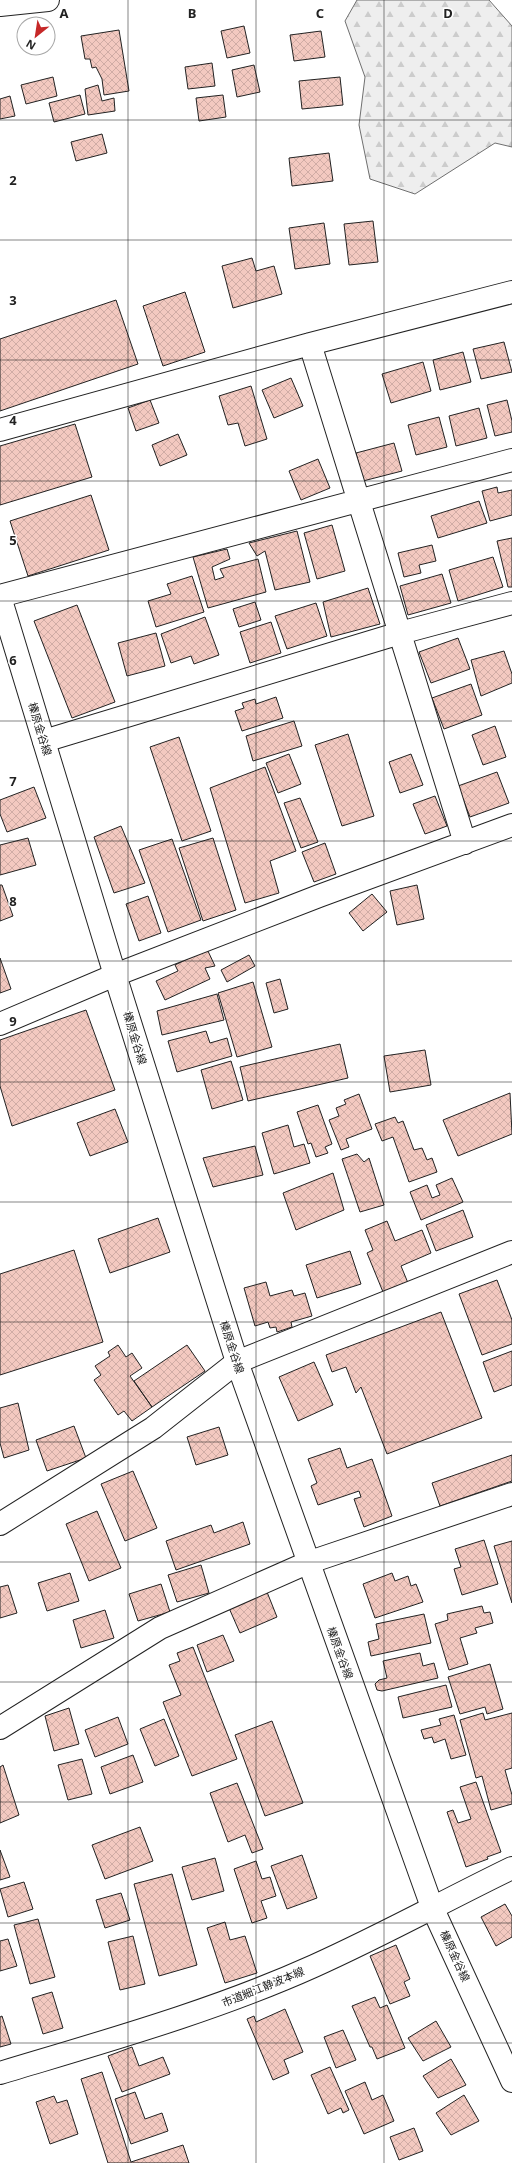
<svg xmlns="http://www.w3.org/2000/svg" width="512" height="2163" font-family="'Noto Sans','Noto Sans JP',sans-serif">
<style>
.forest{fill:url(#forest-firs);stroke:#6f6f6f}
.building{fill:url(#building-cross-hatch);stroke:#222}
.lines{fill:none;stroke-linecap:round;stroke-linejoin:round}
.street-casing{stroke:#222;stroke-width:24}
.secondary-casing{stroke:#222;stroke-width:24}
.street{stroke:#fff;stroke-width:22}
.secondary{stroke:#fff;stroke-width:22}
.grid{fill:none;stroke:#222;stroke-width:1;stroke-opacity:0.55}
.labels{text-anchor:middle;stroke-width:3;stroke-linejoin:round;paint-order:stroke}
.street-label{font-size:11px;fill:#222;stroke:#fff}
.grid-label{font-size:13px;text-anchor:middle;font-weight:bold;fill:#222;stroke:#fff;stroke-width:3;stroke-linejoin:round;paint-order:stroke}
</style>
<defs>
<pattern id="forest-firs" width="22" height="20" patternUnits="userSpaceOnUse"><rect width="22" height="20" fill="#eee"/><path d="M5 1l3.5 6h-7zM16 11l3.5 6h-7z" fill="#ccc"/></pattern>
<pattern id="building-cross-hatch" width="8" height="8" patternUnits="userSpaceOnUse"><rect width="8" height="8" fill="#f3c9c0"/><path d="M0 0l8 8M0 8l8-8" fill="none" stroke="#d0aca5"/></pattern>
</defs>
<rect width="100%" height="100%" fill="#fff"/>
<!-- forest -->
<path class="forest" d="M357,0H489L512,26V147L495,143L415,194L370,179L359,125L365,77L345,21Z"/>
<!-- building -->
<path class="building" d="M244,26L250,53L227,58L221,31Z
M119,30L129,91L104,95L102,79L96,67L92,68L90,59H85L81,36Z
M321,31L325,57L294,61L290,35Z
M212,63L215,86L188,89L185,67Z
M254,65L260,92L237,97L232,70Z
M53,77L57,96L26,104L21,85Z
M340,77L343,105L302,109L299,81Z
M98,85L102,101L114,98L115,111L88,115L85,89Z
M80,95L85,114L54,122L49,103Z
M223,95L226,117L199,121L196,98Z
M10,96L15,116L0,119V99Z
M102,134L107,153L76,161L71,142Z
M329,153L333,181L292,186L289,158Z
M373,221L378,262L349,265L344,224Z
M324,223L330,264L295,269L289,228Z
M252,258L256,271L274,266L282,294L233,308L222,266Z
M185,292L205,352L163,366L143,306Z
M116,300L138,364L0,411V339Z
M504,342L512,372L481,379L473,349Z
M463,352L471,382L440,390L433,360Z
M423,362L431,391L391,403L382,374Z
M291,378L303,406L274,418L262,390Z
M251,386L267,439L245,446L238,423L228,425L219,396Z
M150,400L159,423L136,431L128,408Z
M507,400L512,421V432L495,436L487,405Z
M479,408L487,438L456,446L449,416Z
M439,417L447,447L416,455L408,425Z
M75,424L92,477L0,505V446Z
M178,434L187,455L160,466L152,445Z
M394,443L402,471L363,481L356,453Z
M318,459L330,488L301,500L289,471Z
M497,487L498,493L512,490V515L490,521L482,491Z
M91,495L109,550L28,576L10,521Z
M479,501L487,523L438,538L431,516Z
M332,525L345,571L317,579L304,533Z
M297,531L310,582L275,590L265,551L257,556L249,543Z
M512,538V587H508L497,541Z
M432,545L436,561L419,565L421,573L404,577L398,553Z
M227,549L230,559L212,567L215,580L224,577L220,569L258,559L266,592L208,608L193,557Z
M493,557L503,587L458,601L449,570Z
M442,574L451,603L408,615L400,586Z
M192,576L204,612L156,627L148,601L171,594L167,584Z
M368,588L380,624L331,637L323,602Z
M255,602L261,620L239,627L233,609Z
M316,603L327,636L287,649L275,616Z
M77,605L115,702L72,718L34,621Z
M205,617L219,655L194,664L191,656L171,663L161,634Z
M271,622L281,653L250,663L240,632Z
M156,633L165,666L127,676L118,643Z
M458,638L470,669L431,683L419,652Z
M504,651L512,674V683L481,696L471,660Z
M471,684L482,715L444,729L432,698Z
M276,697L283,718L242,731L235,711L244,708L242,703L255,699L256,704Z
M294,721L302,746L253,761L246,736Z
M495,726L506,757L483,765L472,735Z
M348,734L374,816L342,826L315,745Z
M179,737L211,831L182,841L150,747Z
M289,754L301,784L278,793L266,763Z
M411,754L423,785L400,793L389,762Z
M265,767L296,851L270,861L279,893L245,903L210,788Z
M497,772L509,803L470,817L458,786Z
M34,787L46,818L7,832L0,814V800Z
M435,796L447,826L425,834L413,804Z
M300,798L318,842L301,848L284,803Z
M121,826L145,883L114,893L94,837Z
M28,838L36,865L0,875V845Z
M213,838L236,910L203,921L179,848Z
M172,839L201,920L168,932L139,850Z
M325,843L336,874L314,882L302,852Z
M0,885H2L13,916L0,921Z
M417,885L424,919L397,925L390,891Z
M372,894L387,912L363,931L349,913Z
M148,896L161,933L139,941L126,904Z
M207,949L215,966L205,968L210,979L165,1000L156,981L178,971L175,965Z
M249,955L255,966L227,982L221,970Z
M0,958L11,989L0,993Z
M280,979L288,1009L274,1013L266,983Z
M253,982L272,1047L237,1057L218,993Z
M217,994L224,1020L162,1035L157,1011Z
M86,1010L115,1090L12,1126L0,1086V1040Z
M206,1031L210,1043L227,1038L232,1056L177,1072L168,1041Z
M340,1044L348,1078L248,1101L240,1067Z
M425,1050L431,1085L390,1092L384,1056Z
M231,1061L243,1100L212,1109L201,1070Z
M510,1093L512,1134L458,1156L443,1120Z
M359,1094L372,1129L346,1139L349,1147L341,1150L329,1120L339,1116L336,1108L346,1104L344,1100Z
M318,1105L332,1144L325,1147L328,1153L316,1157L311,1143L308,1144L297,1112Z
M115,1109L128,1142L90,1156L77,1123Z
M395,1117L398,1123L403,1121L414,1150L422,1148L427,1160L432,1158L437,1172L409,1182L393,1137L382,1141L375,1124Z
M288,1125L294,1147L304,1144L310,1163L274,1174L262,1133Z
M255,1146L263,1175L213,1187L203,1158Z
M357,1154L364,1162L369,1158L384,1205L360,1212L342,1159Z
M333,1173L344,1210L296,1230L283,1193Z
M452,1178L463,1202L421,1220L410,1192L427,1185L432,1198L440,1195L436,1185Z
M463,1210L473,1237L436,1251L426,1225Z
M158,1218L170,1252L110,1273L98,1239Z
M387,1221L395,1241L422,1230L431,1253L401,1266L408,1283L383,1292L367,1253L373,1250L365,1230Z
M74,1250L103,1342L0,1375V1274Z
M350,1251L361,1284L317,1298L306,1265Z
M497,1280L512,1320V1344L482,1355L459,1294Z
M266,1282L270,1296L292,1290L294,1296L305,1293L312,1316L291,1322L292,1327L277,1332L276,1327L270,1328L268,1322L255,1326L244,1288Z
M441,1312L482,1418L387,1454L361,1387L356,1393L346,1367L332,1372L326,1355Z
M118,1345L126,1357L132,1353L142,1368L130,1376L152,1407L132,1421L124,1411L118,1415L94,1380L101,1375L95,1366L110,1356L108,1352Z
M187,1345L205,1371L152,1407L134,1381Z
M512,1351V1385L494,1392L483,1362Z
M314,1362L333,1405L298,1421L279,1377Z
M18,1403L29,1450L4,1458L0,1443V1408Z
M74,1426L86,1458L47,1471L36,1440Z
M219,1427L228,1455L196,1465L187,1437Z
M340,1448L347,1468L372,1459L392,1516L364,1527L354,1499L361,1497L359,1491L318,1505L311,1486L317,1483L308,1459Z
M512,1455V1481L440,1506L432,1483Z
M133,1471L157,1528L125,1541L101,1484Z
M97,1511L121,1568L89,1581L66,1524Z
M243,1522L250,1544L176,1570L166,1541L211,1525L214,1533Z
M484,1540L498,1584L462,1595L454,1569L461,1567L455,1549Z
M512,1541V1603L494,1546Z
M201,1565L209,1593L177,1602L168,1575Z
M70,1573L79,1601L47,1611L38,1583Z
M392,1573L395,1581L408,1576L411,1586L416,1584L423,1602L375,1618L363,1584Z
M161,1584L170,1612L138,1621L129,1594Z
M8,1585L17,1613L0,1618V1587Z
M267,1592L277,1617L240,1633L229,1608Z
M482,1606L484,1613L490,1612L493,1623L475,1628L477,1633L460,1638L468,1664L449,1670L435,1624L448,1620L447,1614Z
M105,1610L114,1638L81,1648L73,1620Z
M424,1614L431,1643L371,1656L368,1642L379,1639L376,1624Z
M223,1635L234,1661L207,1672L197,1645Z
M193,1647L237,1759L192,1776L163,1702L181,1695L169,1665L180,1661L177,1653Z
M420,1653L423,1666L434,1663L438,1678L382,1691L377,1690L375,1684L379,1680L387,1678L383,1661Z
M490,1664L503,1709L487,1714L485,1707L460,1714L448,1677Z
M446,1685L452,1707L403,1718L398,1697Z
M69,1708L79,1744L54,1751L45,1716Z
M483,1713L485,1720L512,1713V1768L505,1770L512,1795V1804L491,1810L482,1776L476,1778L460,1720Z
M454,1715L466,1755L451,1759L445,1739L434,1743L432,1737L424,1739L421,1730L441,1725L439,1719Z
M118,1717L128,1744L95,1757L85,1730Z
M164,1719L179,1756L155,1766L140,1729Z
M272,1721L303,1803L265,1816L235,1735Z
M133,1755L143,1782L110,1794L101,1767Z
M82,1759L92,1794L68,1800L58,1765Z
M3,1765L19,1815L0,1823V1767Z
M476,1782L501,1852L487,1857L488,1859L466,1867L447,1812L453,1810L458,1823L471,1819L460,1787Z
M237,1783L263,1849L252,1853L245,1835L228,1842L210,1793Z
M140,1827L153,1861L105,1879L92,1845Z
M0,1850L10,1877L0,1880Z
M302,1855L317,1898L287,1909L271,1866Z
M215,1858L224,1891L192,1900L182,1867Z
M256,1861L262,1879L270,1877L276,1896L261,1901L267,1918L252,1923L234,1869Z
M172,1874L197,1965L159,1976L134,1884Z
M24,1882L33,1909L8,1917L0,1889Z
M121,1893L130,1920L105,1928L96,1900Z
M505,1904L512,1916V1937L496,1946L481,1917Z
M38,1919L55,1977L30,1984L14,1925Z
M225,1922L230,1940L245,1936L257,1973L225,1983L207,1928Z
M133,1936L145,1984L120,1990L108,1942Z
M8,1939L17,1966L0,1971V1941Z
M396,1945L410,1979L404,1982L410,1996L390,2004L370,1956Z
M52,1992L63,2028L43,2034L32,1998Z
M375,1997L380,2008L387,2005L405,2048L377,2059L372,2047H370L352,2006Z
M285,2009L303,2052L284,2060L289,2073L273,2080L247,2019L254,2016L256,2022Z
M2,2016L11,2044L0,2047V2017Z
M436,2021L451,2047L423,2061L408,2038Z
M343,2030L356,2060L336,2068L324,2037Z
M132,2047L139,2066L163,2057L170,2074L122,2092L108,2056Z
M451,2059L466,2085L438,2098L423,2076Z
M330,2067L349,2110L343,2113L341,2108L328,2114L311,2075Z
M102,2072L131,2162L183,2145L189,2163H108L81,2079Z
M365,2082L372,2100L383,2095L394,2121L364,2134L345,2091Z
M135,2092L145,2119L162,2113L168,2131L131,2144L115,2099Z
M464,2095L479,2121L451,2135L436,2113Z
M54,2096L57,2103L67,2100L78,2134L50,2144L36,2102Z
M414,2128L423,2151L399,2160L390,2137Z"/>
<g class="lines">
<defs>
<path id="street" d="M0,5L48,0
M310,344L465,843
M0,430L310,344L512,292
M0,596L512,460
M44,741L400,633L512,603
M0,1024L115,975L319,896L512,825
M0,1524L153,1428L237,1362L512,1252
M0,1728L160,1628L307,1563L512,1494
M0,2073C106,2041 214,2011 314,1966C381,1936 446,1900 512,1868"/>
<path id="secondary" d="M0,597L115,975L237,1362L432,1907L512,2081"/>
</defs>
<!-- street casing -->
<use href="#street" class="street-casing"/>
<!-- secondary casing -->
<use href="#secondary" class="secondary-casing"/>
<!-- street -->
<use href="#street" class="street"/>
<!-- secondary -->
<use href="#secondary" class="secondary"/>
</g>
<!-- grid -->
<path class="grid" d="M128,0V2163M256,0V2163M384,0V2163M0,120H512M0,240H512M0,360H512M0,481H512M0,601H512M0,721H512M0,841H512M0,961H512M0,1082H512M0,1202H512M0,1322H512M0,1442H512M0,1562H512M0,1682H512M0,1802H512M0,1923H512M0,2043H512"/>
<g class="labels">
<!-- street labels -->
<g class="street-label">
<text transform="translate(40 729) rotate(73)" y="4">榛原金谷線</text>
<text transform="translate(135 1038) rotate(73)" y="4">榛原金谷線</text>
<text transform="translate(232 1347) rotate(72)" y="4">榛原金谷線</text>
<text transform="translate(340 1653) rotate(70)" y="4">榛原金谷線</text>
<text transform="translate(455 1956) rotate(65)" y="4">榛原金谷線</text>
<text transform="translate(263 1987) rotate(-22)" y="4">市道細江静波本線</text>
</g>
</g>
<g class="grid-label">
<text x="64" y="18">A</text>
<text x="192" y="18">B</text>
<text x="320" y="18">C</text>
<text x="448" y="18">D</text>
<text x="13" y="185">2</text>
<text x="13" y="305">3</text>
<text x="13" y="425">4</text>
<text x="13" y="545">5</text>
<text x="13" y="665">6</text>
<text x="13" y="786">7</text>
<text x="13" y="906">8</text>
<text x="13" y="1026">9</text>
</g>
<!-- north arrow -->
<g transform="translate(36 36) rotate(210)"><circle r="19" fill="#ffffff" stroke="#a7a7a7"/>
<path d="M0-3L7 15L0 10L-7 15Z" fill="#c62828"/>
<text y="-6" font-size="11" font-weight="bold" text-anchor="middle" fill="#222222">N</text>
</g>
</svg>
